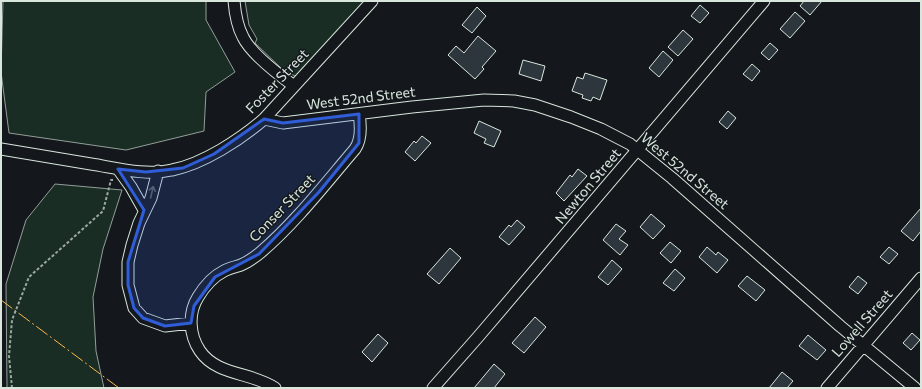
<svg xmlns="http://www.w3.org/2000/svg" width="922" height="389" font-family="Commissioner,sans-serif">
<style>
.green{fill:#1a2d24;stroke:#939e99}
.building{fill:#2c363c;stroke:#d8e6dc}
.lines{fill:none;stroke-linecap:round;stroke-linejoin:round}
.minor-casing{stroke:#d8e6dc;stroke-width:13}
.path{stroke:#9da8a2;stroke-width:2;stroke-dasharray:3 2;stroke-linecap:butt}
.minor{stroke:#14181c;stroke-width:11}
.power{stroke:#ffb74d;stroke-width:1;stroke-dasharray:14 3 2 3;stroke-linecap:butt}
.oneway{stroke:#59605f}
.marked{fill:#305dd8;fill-opacity:0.2;stroke:#305dd8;stroke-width:3;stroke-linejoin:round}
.labels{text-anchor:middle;stroke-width:3;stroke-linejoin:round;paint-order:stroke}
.street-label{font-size:14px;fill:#d8e6dc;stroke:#14181c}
</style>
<rect width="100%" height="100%" fill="#14181c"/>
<!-- green -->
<path class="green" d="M3,1H206V20L235,72L206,92L204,131L126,150L9,133L1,72Z
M245,1H365L302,73L295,76L283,70L255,43L257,39L249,25Z
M55,184L122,190L103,249L93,297L96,351L104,388H7L6,284L26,220Z"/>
<!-- building -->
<path class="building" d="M804,1H822L810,15L800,6Z
M700,5L709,13L700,23L691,16Z
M477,7L486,16L472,33L462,25Z
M795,12L805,21L790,38L780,29Z
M683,30L693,39L678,56L668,47Z
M478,36L496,51L482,67L484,69L475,79L448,55L456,46L464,53Z
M770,43L778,50L769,60L761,53Z
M663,51L673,60L659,77L649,68Z
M523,60L545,66L541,81L519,74Z
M752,64L760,71L752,81L743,74Z
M585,73L607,80L600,100L593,97L591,101L582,98L583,95L572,91L577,77L583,79Z
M728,111L736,118L727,129L719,122Z
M479,121L501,131L494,147L484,143L486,139L474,133Z
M422,136L431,143L415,161L405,152L414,141L416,143Z
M578,169L587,176L564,201L556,193L570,175L572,177Z
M921,208V231L913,241L901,231Z
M651,214L665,226L653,239L640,227Z
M517,220L525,227L509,245L499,237L509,225L511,227Z
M616,224L626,231L619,239L628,245L620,255L603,240Z
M670,242L681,251L671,263L660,253Z
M707,247L716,255L718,252L728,260L717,273L699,257Z
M889,247L898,254L889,264L880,257Z
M450,248L461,258L439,284L427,274Z
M612,260L622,269L608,285L598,277Z
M675,269L685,278L674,291L663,283Z
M747,276L765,290L756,301L738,286Z
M858,276L867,283L858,294L849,287Z
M535,317L546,327L524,353L512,343Z
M912,333L920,340L911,350L903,343Z
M378,334L388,343L372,362L362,352Z
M808,335L826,350L817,360L799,346Z
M494,364L505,374L494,388H474Z
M782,372L793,381L787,388H769Z"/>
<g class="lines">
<defs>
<path id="minor" d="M234,1C235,13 237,26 243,37C251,54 279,75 294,86
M264,119L283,123L412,107L484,100L514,101L535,105L571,117L601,129L630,144L672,178L840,326L915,388
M1,149C31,154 61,159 91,164C117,168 146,176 172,170C203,164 241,139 264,119L372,1
M118,169L131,187L144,210
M158,171L151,198L139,223L132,245L128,262V285L134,308L143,318L165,326L191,323
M275,388C252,372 217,376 200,351C189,335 188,313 198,297C204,287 214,276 224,271C229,268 235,267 241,265C248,262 255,257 261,252C296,222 325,184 355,149C362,139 361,126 359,114
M433,388L478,337L764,1
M827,388L921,278"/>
</defs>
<!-- minor casing -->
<use href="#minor" class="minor-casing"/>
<!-- path -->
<path class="path" d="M12,388L9,356L12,320L29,277L103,211L111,180H113"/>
<!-- minor -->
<use href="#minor" class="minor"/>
<!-- power -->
<path class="power" d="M1,300L119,388"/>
</g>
<!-- one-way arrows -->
<defs><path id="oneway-shaft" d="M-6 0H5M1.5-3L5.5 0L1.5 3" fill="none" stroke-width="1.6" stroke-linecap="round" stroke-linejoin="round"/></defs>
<use class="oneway" href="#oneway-shaft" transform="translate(152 192) rotate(-77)"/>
<!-- marked area -->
<path class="marked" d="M359,114V143L319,192L259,254L215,277L194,306L191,323L165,326L143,318L134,308L128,285V262L144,210L118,169L146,172L183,168L214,154L264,119L283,123Z"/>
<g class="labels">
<!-- street labels -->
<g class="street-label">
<text transform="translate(277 81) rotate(-46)" y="5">Foster Street</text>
<text transform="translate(361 98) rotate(-7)" y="5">West 52nd Street</text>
<text transform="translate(685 171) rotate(40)" y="5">West 52nd Street</text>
<text transform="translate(588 186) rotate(-50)" y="5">Newton Street</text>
<text transform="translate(282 208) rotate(-46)" y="5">Conser Street</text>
<text transform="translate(862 323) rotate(-49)" y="5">Lowell Street</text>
</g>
</g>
<!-- border -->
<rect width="922" height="389" fill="none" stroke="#d8e6dc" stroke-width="4"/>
</svg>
